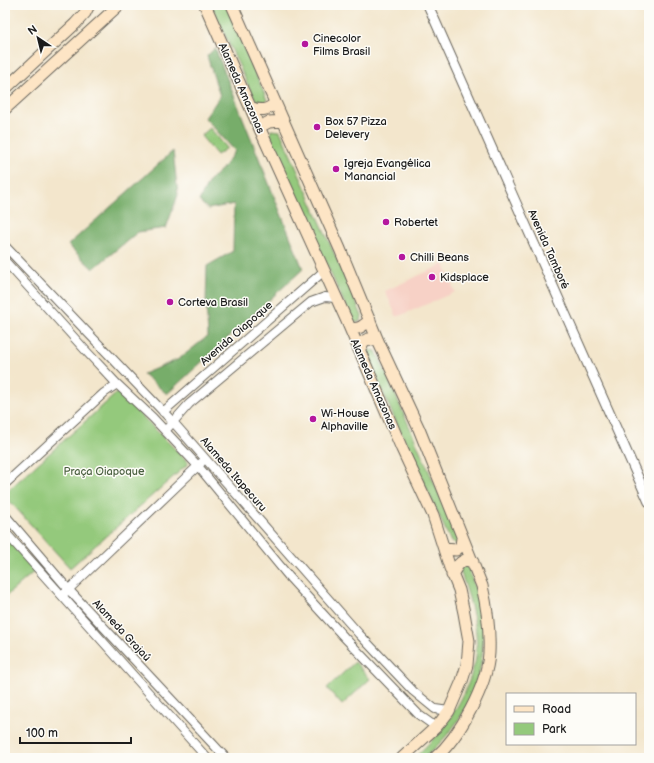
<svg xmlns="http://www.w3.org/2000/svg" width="654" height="763" font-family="'Balsamiq Sans',sans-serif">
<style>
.built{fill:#f7d1c6}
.green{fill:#94c97b;stroke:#58724c}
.forest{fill:#77ad6b;stroke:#4a6444}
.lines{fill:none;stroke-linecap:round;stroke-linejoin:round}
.minor-casing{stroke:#67635a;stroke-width:10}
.tertiary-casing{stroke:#67635a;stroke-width:11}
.secondary-casing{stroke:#67635a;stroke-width:13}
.minor{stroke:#fff;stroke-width:8}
.tertiary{stroke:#fff;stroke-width:9}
.secondary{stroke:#fde5c5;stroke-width:11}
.poi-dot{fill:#b5179e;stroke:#fdfcf7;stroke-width:1.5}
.labels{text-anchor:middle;stroke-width:3;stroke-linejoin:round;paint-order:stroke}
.poi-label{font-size:11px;fill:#1c1c1c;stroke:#fdfcf7;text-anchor:start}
.street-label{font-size:11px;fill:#1c1c1c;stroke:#fdfcf7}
.park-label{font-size:11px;fill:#4c6142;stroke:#fdfcf7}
</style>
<rect width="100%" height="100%" fill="#fdfcf7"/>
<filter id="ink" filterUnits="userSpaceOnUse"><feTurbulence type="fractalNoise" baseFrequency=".025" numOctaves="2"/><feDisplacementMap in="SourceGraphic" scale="8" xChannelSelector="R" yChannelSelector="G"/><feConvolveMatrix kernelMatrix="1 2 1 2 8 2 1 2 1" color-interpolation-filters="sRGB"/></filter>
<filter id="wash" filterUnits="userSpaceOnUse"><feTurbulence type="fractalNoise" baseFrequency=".012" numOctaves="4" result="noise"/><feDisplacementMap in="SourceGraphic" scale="16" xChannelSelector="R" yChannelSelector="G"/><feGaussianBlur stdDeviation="0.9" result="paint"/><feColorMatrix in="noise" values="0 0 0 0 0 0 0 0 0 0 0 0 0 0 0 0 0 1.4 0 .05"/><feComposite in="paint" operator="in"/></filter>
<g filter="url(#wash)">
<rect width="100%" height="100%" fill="#f3e6cc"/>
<!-- built -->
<path class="built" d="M444,264L455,292L397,317L385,291Z"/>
<!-- green -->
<path class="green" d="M211,5H226L267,100L262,106L254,98Z
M210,128L227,148L217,155L201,136Z
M271,130L280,131L362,316L361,320L354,324L269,139Z
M368,350L376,351L459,539V545L451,542L388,404L367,354Z
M118,392L189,463L70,568L5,496V493Z
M5,535L37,569L5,597Z
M463,566L468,567C472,580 478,594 481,608C484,618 483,630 483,641C482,690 461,726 424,758H414C440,734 462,707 472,672C473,667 476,662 476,657C479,628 470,600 461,573L460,569Z
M355,662L370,679L342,705L327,688Z"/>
<!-- forest -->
<path class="forest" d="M215,48L303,269L167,394L143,374L179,359L208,336L206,303L207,266L233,251L234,204L208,209L199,201L209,181L222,169L235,151L205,118L220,96L207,56Z
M173,151L178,195L166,228L138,232L93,269L68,245Z"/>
</g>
<g filter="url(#ink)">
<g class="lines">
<defs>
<path id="minor" d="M5,246L174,423L359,634L413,691L435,709L449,711
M5,261L87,352L117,384L153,418L198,466L290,578L344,637L419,715L436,727
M163,412L324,271
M165,431L189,404L311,302L325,297L335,298
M5,484L104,393L117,384
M5,515L69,590L226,758
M5,532L207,758
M66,592L201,463"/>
<path id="tertiary" d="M428,5L649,502"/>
<path id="secondary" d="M205,5L259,127L346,319L402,449L433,515L450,568L459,590L464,613L469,641L467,665L462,681L449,711L442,720L436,727L402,758
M232,5L340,249L378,341L419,429L482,586C487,607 490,631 489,653C487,686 460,736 435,758
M5,89L75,24L85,13L89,5
M250,107C260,111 267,111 275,103
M5,109L119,5
M259,127L269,122L283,121
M350,328C359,330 363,326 370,320
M359,350L364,341L368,339L378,341
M444,549L456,550L461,546L462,538
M452,575C456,568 458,563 465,560L473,562"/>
</defs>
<!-- minor casing -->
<use href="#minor" class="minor-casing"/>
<!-- tertiary casing -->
<use href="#tertiary" class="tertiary-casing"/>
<!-- secondary casing -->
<use href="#secondary" class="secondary-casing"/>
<!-- minor -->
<use href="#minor" class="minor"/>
<!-- tertiary -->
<use href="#tertiary" class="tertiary"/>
<!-- secondary -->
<use href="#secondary" class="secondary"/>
</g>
</g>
<!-- markers -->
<g class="poi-dot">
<circle cx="305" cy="44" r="4"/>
<circle cx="317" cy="127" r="4"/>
<circle cx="336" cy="169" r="4"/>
<circle cx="386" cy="222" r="4"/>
<circle cx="402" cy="257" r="4"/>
<circle cx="432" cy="277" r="4"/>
<circle cx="170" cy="302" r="4"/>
<circle cx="313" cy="419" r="4"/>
</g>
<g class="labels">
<!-- poi labels -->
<g class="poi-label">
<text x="313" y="42">Cinecolor<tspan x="313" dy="13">Films Brasil</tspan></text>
<text x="325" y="125">Box 57 Pizza<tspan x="325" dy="13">Delevery</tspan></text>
<text x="344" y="167">Igreja Evangélica<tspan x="344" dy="13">Manancial</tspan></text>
<text x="394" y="226">Robertet</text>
<text x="410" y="261">Chilli Beans</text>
<text x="440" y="281">Kidsplace</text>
<text x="178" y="306">Corteva Brasil</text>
<text x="321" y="417">Wi-House<tspan x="321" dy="13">Alphaville</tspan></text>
</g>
<!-- street labels -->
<g class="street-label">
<text transform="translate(242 88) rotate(66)" y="4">Alameda Amazonas</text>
<text transform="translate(549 249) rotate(66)" y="4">Avenida Tamboré</text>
<text transform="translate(236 333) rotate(-41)" y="4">Avenida Oiapoque</text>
<text transform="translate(374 384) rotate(66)" y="4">Alameda Amazonas</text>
<text transform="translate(234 474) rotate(49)" y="4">Alameda Itapecuru</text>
<text transform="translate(122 630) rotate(47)" y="4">Alameda Grajaú</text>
</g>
<!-- park labels -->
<g class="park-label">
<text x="104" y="475">Praça Oiapoque</text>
</g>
</g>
<!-- margin -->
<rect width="654" height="763" fill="none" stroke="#fdfcf7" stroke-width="20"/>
<!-- legend -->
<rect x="506" y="693" width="130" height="52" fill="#fdfcf7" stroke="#a3a29f"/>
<rect x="514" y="706" width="20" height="6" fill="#fde5c5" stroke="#a3a29f"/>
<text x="542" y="713" font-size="12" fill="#1c1c1c">Road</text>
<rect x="514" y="723" width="20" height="12" fill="#94c97b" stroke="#a3a29f"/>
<text x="542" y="733" font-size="12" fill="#1c1c1c">Park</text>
<!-- north arrow -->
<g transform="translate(38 38) rotate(325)" stroke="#fdfcf7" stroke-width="3" paint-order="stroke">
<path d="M0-3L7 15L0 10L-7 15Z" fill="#1c1c1c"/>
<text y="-6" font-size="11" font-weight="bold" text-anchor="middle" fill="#1c1c1c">N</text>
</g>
<!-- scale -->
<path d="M20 737v6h111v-6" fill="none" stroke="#1c1c1c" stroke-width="2"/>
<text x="26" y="737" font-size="12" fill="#1c1c1c" stroke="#fdfcf7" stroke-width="3" paint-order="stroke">100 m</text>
</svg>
